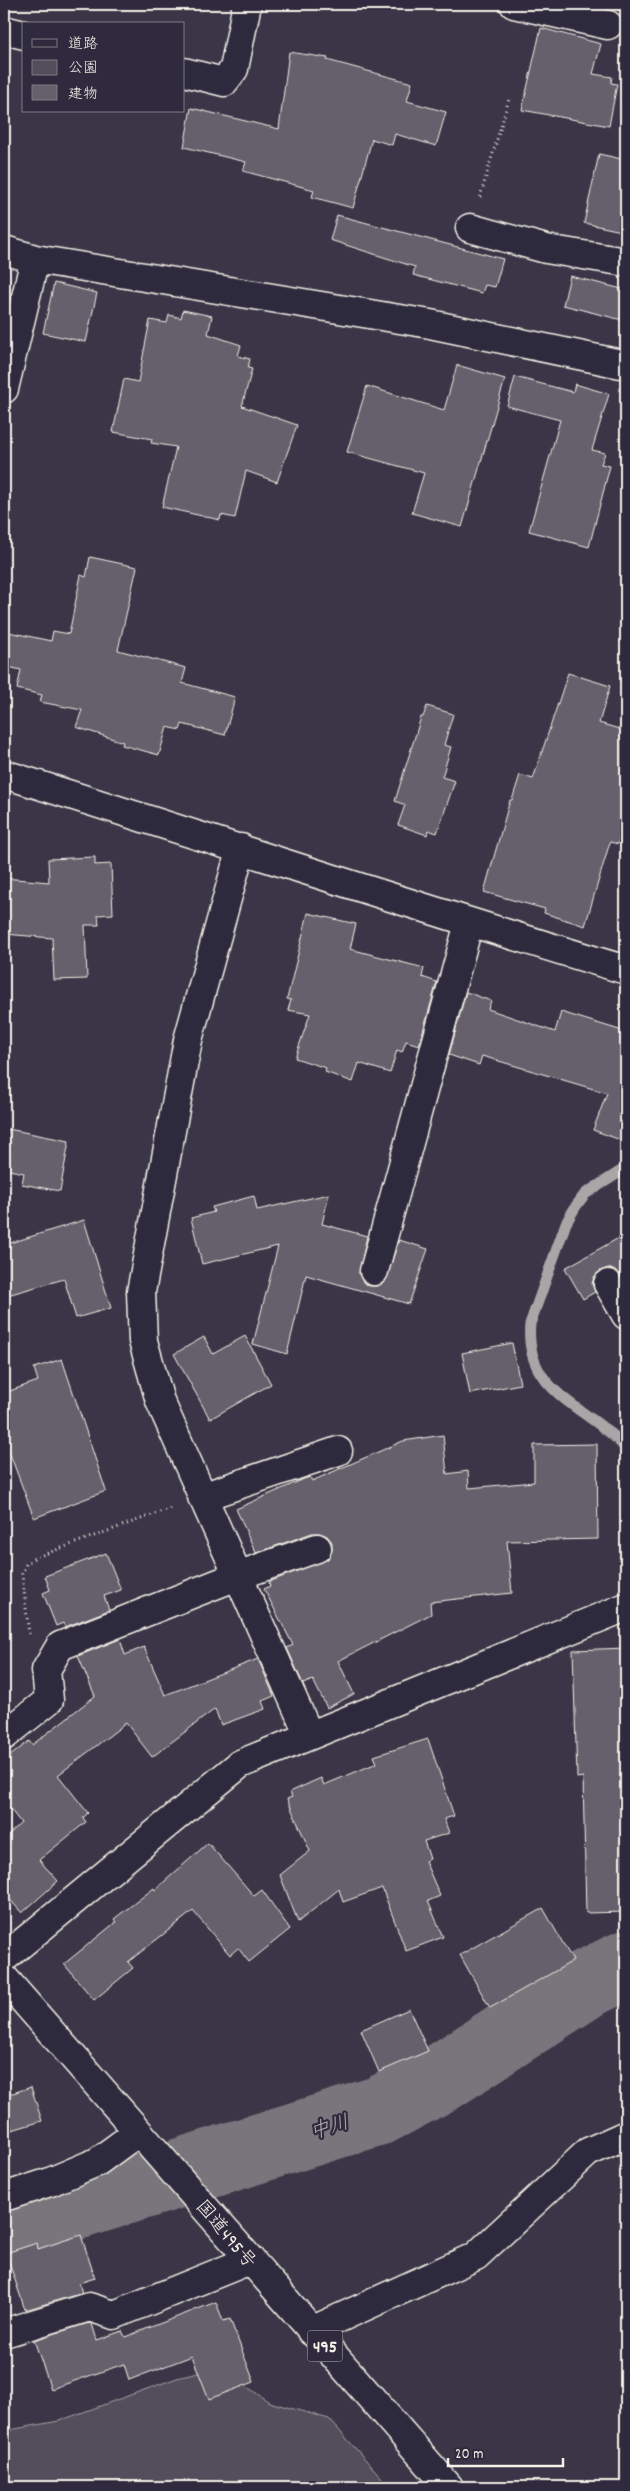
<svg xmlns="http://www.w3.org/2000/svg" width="630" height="2491" font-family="Dekko,'Klee One',sans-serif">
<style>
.green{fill:#534e5c;stroke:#a4a0a2}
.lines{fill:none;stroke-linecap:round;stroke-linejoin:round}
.stream{stroke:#aaa6a7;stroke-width:11}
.river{stroke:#78747b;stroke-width:69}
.building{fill:#65616c;stroke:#f4f1e8}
.minor-casing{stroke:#f4f1e8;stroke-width:31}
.tertiary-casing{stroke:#f4f1e8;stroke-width:31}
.trunk-casing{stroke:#f4f1e8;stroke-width:31}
.path{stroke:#f4f1e8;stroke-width:3;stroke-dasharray:1 4;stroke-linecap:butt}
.minor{stroke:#2f2a3d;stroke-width:28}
.tertiary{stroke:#2f2a3d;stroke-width:28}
.trunk{stroke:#2f2a3d;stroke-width:28}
.labels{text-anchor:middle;stroke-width:4.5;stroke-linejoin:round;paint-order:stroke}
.shield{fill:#2f2a3d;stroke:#b9b5b5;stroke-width:1}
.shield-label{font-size:18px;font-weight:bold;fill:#f4f1e8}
.street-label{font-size:19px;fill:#f4f1e8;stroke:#2f2a3d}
.water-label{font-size:20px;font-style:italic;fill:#b6b2b2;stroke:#2f2a3d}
</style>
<rect width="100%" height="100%" fill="#3b3647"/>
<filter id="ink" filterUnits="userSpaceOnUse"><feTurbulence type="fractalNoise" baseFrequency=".02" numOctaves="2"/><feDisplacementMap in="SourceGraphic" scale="10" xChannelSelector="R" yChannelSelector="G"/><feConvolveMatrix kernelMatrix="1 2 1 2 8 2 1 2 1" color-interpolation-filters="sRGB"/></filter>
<g filter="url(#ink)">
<!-- green -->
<path class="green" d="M220,2368L269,2402L329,2419L390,2487H4V2431L59,2421L177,2378Z"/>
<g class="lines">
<!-- stream -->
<path class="stream" d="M626,1168L585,1194L576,1206L566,1223L530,1324C525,1379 563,1397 601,1426C610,1433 621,1440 626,1450"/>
<!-- river -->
<path class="river" d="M4,2228L381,2110L443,2077L586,1984L626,1965"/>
</g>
<!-- building -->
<path class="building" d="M541,28L601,44L593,74L612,77L611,83L617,84L609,126L522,110Z
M289,52L328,58L327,60L412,83L407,101L446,112L436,146L395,134L392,145L372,139L353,208L312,197L314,190L243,171L246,162L184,147L191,108L279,129Z
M599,154L626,160V232L584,223Z
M337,215L503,259L495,287L485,285L482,293L413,275L415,267L330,240Z
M570,276L626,290V321L563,305Z
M54,283L97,293L86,342L43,333Z
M183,310L212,316L208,334L241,345L238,356L250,359L248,368L252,369L242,406L297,425L277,482L246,471L235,518L221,515L220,520L162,507L176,447L151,443L152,439L113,432L124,379L138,382L150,320L167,323L169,315L181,318Z
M457,365L505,379L462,527L412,513L424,473L347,452L367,386L444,410Z
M515,377L573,392L575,384L609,394L592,450L605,453L601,464L610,466L589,547L529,531L560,420L507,406Z
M90,557L137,567L118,650L186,668L182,683L235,697L225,735L182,724L180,730L167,727L159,755L122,745L123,742L76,727L82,710L40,702L42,695L17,689L21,670L4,666V631L51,641L53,631L69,634L81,575L86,577Z
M568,673L610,686L599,723L626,731V814L618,844L610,842L585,926L544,913L545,909L484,892L510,800H512L520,775L533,779Z
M427,706L453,714L444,745L451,747L442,777L455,781L437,833L428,830L427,835L398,825L405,805L395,801L421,717H423Z
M95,857V865L111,864L113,914L98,915L99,925H85L87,979L54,980L52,938L4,934V878L49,882L48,859Z
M308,913L356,924L350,949L424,968L422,977L437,982L419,1045L406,1041L402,1052L397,1050L390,1073L359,1063L353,1082L325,1072L326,1068L295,1058L310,1014L288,1010L291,1000L287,999Z
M466,992L491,1001L488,1009L555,1032L561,1012L626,1032V1142L593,1130L607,1093L482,1056L479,1065L449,1055Z
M8,1129L69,1141L60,1191L22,1184L24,1173L4,1169V1154Z
M329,1194L322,1224L367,1236L359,1274L363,1282L369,1286H377L385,1282L399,1240L428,1249L409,1304L306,1275L287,1354L253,1344L278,1246L202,1264L191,1218L214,1212L212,1207L254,1196L257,1210Z
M84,1220L111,1308L76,1318L64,1279L4,1296V1245Z
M626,1234V1274L622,1277L616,1271L608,1268L600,1271L594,1277L592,1284L595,1292L583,1299L565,1268Z
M245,1336L271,1384L210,1419L174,1354L204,1337L213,1354Z
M512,1343L520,1384L470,1394L462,1353Z
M62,1359L106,1491L34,1518L4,1438V1393L38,1381L34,1368Z
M443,1435L447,1474L468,1471L469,1488L534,1482V1445L597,1444L598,1539L507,1541L512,1593L430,1602L431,1614L338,1661L354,1694L327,1708L313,1680L303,1684L287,1648L293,1645L264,1589L270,1586L269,1582L328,1559L332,1551V1542L327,1536L320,1533H312L256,1553L236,1509L304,1479L310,1477L312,1481L403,1441Z
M106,1553L121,1590L104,1596L109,1610L65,1627L63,1623L56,1626L43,1593L50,1590L45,1576Z
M120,1639L125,1655L144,1647L165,1695L258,1659L274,1696L262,1701L265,1709L221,1725L215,1709L152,1757L126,1723L58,1775L88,1813L83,1818L86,1822L39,1860L58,1881L22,1913L4,1893V1839L21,1823L4,1801V1761L29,1741L32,1745L95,1696L78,1656Z
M626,1648V1912L586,1913L583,1777L577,1778L573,1650Z
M428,1739L454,1816L444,1819L449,1833L424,1841L430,1859L425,1861L440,1896L428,1901L443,1937L406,1951L382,1888L343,1902L339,1889L298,1922L280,1875L310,1851L287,1799L292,1797L290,1792L321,1778L324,1785L377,1763L374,1756Z
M208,1843L254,1896L262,1890L290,1929L249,1962L238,1948L230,1955L193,1911L128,1962L133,1968L94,2000L64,1964L116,1922L114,1919L154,1888L155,1890Z
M543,1908L573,1961L490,2008L460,1955Z
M409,2009L428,2051L379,2072L361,2030Z
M31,2087L42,2121L12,2130L4,2096Z
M81,2235L95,2278L79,2283L82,2293L25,2310L6,2253L37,2243L38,2249Z
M216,2302L223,2321L230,2319L254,2382L209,2399L192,2356L129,2380L124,2364L51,2389L34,2340L89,2323L92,2324L97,2340L122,2331L125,2337Z"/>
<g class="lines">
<defs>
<path id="minor" d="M514,4L608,25
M4,30L24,35
M184,72L224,82L234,69L247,4
M470,228L546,249L626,262
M4,250L35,259L430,324L626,365
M4,389L35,259
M241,848L188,1040L141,1292L143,1341L160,1401L309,1735
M374,1271L469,923
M608,1284L626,1315
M202,1497L338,1451
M4,1736L49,1700L46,1670L60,1646L237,1576L317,1548
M4,1958L240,1764L626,1607
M4,2197L50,2182L97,2162L138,2132
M311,2331L476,2256L588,2152L626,2135
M4,2333L89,2307L114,2315L250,2260"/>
<path id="tertiary" d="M4,774C212,839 418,908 626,970"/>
<path id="trunk" d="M4,1978L449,2487"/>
</defs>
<!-- minor casing -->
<use href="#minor" class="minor-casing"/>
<!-- tertiary casing -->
<use href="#tertiary" class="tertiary-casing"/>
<!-- trunk casing -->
<use href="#trunk" class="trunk-casing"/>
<!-- path -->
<path class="path" d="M480,197L509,99
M29,1634L22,1574L26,1564L34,1558L171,1508"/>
<!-- minor -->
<use href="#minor" class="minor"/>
<!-- tertiary -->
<use href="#tertiary" class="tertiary"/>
<!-- trunk -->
<use href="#trunk" class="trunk"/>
</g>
</g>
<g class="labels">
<!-- shield labels -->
<rect class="shield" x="307.5" y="2330.5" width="35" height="31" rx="4"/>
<g class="shield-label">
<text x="325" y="2352">495</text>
</g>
<!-- street labels -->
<g class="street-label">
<text transform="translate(227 2233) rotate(50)" y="7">国道495号</text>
</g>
<!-- water labels -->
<g class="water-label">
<text transform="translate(329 2126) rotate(-17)" y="7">中川</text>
</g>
</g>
<!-- margin -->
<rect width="630" height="2491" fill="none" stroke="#2f2a3d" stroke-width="20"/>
<rect x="10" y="10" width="610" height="2471" fill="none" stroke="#f4f1e8" stroke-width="2" filter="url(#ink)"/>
<!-- legend -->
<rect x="22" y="22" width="162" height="90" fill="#2f2a3d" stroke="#7e7a81"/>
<rect x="32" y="39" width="25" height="8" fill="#2f2a3d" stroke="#7e7a81"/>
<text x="68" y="48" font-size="15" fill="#f4f1e8">道路</text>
<rect x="32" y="60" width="25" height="15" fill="#534e5c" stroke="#7e7a81"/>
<text x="68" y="72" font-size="15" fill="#f4f1e8">公園</text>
<rect x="32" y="85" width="25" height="15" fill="#65616c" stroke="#7e7a81"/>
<text x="68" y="98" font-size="15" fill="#f4f1e8">建物</text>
<!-- scale -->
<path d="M448 2458v8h115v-8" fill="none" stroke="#f4f1e8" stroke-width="2.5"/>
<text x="455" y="2458" font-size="15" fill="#f4f1e8" stroke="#2f2a3d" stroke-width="4" paint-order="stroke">20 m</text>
</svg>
